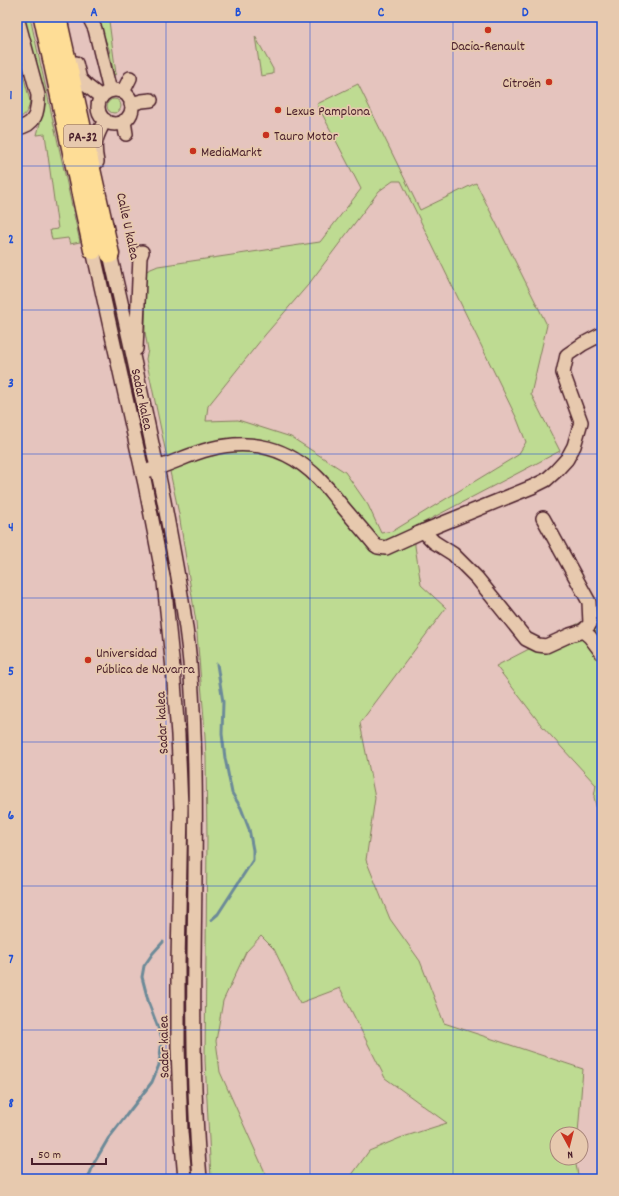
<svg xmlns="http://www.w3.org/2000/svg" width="619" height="1196" font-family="Dekko,sans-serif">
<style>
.green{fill:#bedb92;stroke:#847d5e;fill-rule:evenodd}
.forest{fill:url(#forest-crowns);stroke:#847d5e}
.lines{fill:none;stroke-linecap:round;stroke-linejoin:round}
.stream{stroke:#6c8a98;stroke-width:3}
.minor-casing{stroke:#4a1f2b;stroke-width:16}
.highway-casing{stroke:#4a1f2b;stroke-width:21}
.minor{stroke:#e7c9ae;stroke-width:13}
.highway{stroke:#fedd96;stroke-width:18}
.grid{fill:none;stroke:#1d4ed8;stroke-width:1;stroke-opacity:0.55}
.poi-dot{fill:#c8321e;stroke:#e7c9ae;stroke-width:1.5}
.labels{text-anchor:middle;stroke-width:3.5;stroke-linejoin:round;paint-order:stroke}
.shield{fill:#e7c9ae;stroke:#795252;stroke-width:1}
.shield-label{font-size:13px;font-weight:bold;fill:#4a1f2b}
.poi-label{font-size:14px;fill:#4a1f2b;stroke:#e7c9ae;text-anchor:start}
.street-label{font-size:14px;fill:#4a1f2b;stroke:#e7c9ae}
.neatline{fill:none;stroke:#1d4ed8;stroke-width:1.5}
.grid-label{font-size:13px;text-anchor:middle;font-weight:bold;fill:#1d4ed8}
</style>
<defs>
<pattern id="forest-crowns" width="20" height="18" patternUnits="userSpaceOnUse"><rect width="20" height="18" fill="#bedb92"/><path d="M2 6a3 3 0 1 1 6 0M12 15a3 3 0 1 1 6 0" fill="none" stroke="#a5bc7e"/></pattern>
</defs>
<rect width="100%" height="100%" fill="#e5c4be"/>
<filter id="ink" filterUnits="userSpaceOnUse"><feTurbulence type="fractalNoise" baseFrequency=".025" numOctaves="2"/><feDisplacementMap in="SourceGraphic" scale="8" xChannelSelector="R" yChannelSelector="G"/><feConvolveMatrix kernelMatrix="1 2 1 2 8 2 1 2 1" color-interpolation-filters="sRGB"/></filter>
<g filter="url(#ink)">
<!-- green -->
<path class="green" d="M23,17H30L80,242L70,244L68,238L52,240L50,230L58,229L45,134L37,135L45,104L44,95Z
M49,17H53L151,465L146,466Z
M96,17H106L110,18L111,20L109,21L116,74L114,75L109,49Z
M255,36L273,69V74L261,76Z
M17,52L30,101C29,109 26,115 19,118L17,106Z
M358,84L420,210L476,183L547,325L531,394L560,451L415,527V546L421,585L446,608L360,723L375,798L366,860L390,919L420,961L444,1023L583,1069L578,1134H557V1158H577L576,1165L579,1179H349L369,1151L400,1138L447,1123L385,1078L340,988L300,1003L274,949L261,936L246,952L223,1001L216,1041L220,1072L268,1179H211L205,1060L207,840L206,757L204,719L196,622L179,514L146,359L148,350L145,332L146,271L158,266L320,242L361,189L317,104ZM393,181H401L517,419L526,442L518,455L393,531L381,533L368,505L345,472L291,437L238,420L206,421L208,406L265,335L308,285L379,191Z
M107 106a7 7 0 1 1 14 0a7 7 0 1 1-14 0Z
M595,615L598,630L602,635V832L594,797L596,785L542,726L496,666Z"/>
<!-- forest -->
<path class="forest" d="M602,612V635L598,630L595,615Z"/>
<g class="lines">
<!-- stream -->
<path class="stream" d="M211,920L218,914L253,860V850L249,829L241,808L232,793L225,758L222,734L223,702L217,664
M88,1179L94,1163L108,1139L152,1082L159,1065L162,1038L149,1004L142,977L144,966L153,953L163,942"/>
<defs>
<path id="minor" d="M17,17L38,95C38,112 36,125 17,128
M89,17L95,29L110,91
M76,63L80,79L87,86L101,97
M98 107a17 17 0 1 1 34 0a17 17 0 1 1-34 0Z
M123,92L130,78
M131,104L142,101L151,100
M124,121L126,134
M97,162C93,142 96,137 105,120
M93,250L145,484L164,582L173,669L178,735L181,807L178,963V1047L181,1132L185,1179
M110,254C129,336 147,419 164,501C174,555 185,609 190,663C198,762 195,860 194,959C193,1032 194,1106 200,1179
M136,349L140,257L142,252
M150,470C170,465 189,454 210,449C251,438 288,448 318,478C325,485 332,493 338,501C350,516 363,530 375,545L378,547L386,548L419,533L532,487L546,480L556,471L567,459L574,446L581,422L563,373L567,355L583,344L602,334
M543,518L589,602L590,624L583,631
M423,531L434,542L453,554L477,578L526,639L538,645L546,646L570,635L583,631L590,637L602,653"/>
<path id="highway" d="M43,17L93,250
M57,17L110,254"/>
</defs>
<!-- minor casing -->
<use href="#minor" class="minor-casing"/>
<!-- highway casing -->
<use href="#highway" class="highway-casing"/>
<!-- minor -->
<use href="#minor" class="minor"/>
<!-- highway -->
<use href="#highway" class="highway"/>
</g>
</g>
<!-- grid -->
<path class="grid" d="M166,17V1179M310,17V1179M453,17V1179M17,166H602M17,310H602M17,454H602M17,598H602M17,742H602M17,886H602M17,1030H602"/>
<!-- markers -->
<g class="poi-dot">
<circle cx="488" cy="30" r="4"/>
<circle cx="549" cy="82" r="4"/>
<circle cx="278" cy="110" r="4"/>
<circle cx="266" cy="135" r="4"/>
<circle cx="193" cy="151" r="4"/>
<circle cx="88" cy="660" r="4"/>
</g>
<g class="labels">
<!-- shield labels -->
<rect class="shield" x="64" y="125" width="38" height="22" rx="3"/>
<g class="shield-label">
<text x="83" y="141">PA-32</text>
</g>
<!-- poi labels -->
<g class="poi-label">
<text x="488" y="50" text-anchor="middle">Dacia-Renault</text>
<text x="541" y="87" text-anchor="end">Citroën</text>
<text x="286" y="115">Lexus Pamplona</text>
<text x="274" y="140">Tauro Motor</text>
<text x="201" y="156">MediaMarkt</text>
<text x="96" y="657">Universidad<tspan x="96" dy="16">Pública de Navarra</tspan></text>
</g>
<!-- street labels -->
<g class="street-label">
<text transform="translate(129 226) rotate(78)" y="5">Calle U kalea</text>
<text transform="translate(143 399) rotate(78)" y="5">Sadar kalea</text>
<text transform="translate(161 723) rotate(-93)" y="5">Sadar kalea</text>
<text transform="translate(163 1047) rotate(-91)" y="5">Sadar kalea</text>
</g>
</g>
<!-- margin -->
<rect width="619" height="1196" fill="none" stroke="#e7c9ae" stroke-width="44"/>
<!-- north arrow -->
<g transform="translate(569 1146) rotate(173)"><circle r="19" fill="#e7c9ae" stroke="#a8857a"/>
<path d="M0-3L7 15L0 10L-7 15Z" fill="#c8321e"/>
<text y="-6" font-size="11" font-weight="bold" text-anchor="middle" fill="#4a1f2b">N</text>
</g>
<!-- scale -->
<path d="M32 1158v6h74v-6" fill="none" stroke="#4a1f2b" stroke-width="2"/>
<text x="38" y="1158" font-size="12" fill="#4a1f2b" stroke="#e7c9ae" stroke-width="3" paint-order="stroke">50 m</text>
<rect x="22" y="22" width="575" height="1152" class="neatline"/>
<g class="grid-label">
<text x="94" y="16">A</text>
<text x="238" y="16">B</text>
<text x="381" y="16">C</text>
<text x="525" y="16">D</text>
<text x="11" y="99">1</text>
<text x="11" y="243">2</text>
<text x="11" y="387">3</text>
<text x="11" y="531">4</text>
<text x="11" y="675">5</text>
<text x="11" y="819">6</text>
<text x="11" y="963">7</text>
<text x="11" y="1107">8</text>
</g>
</svg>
